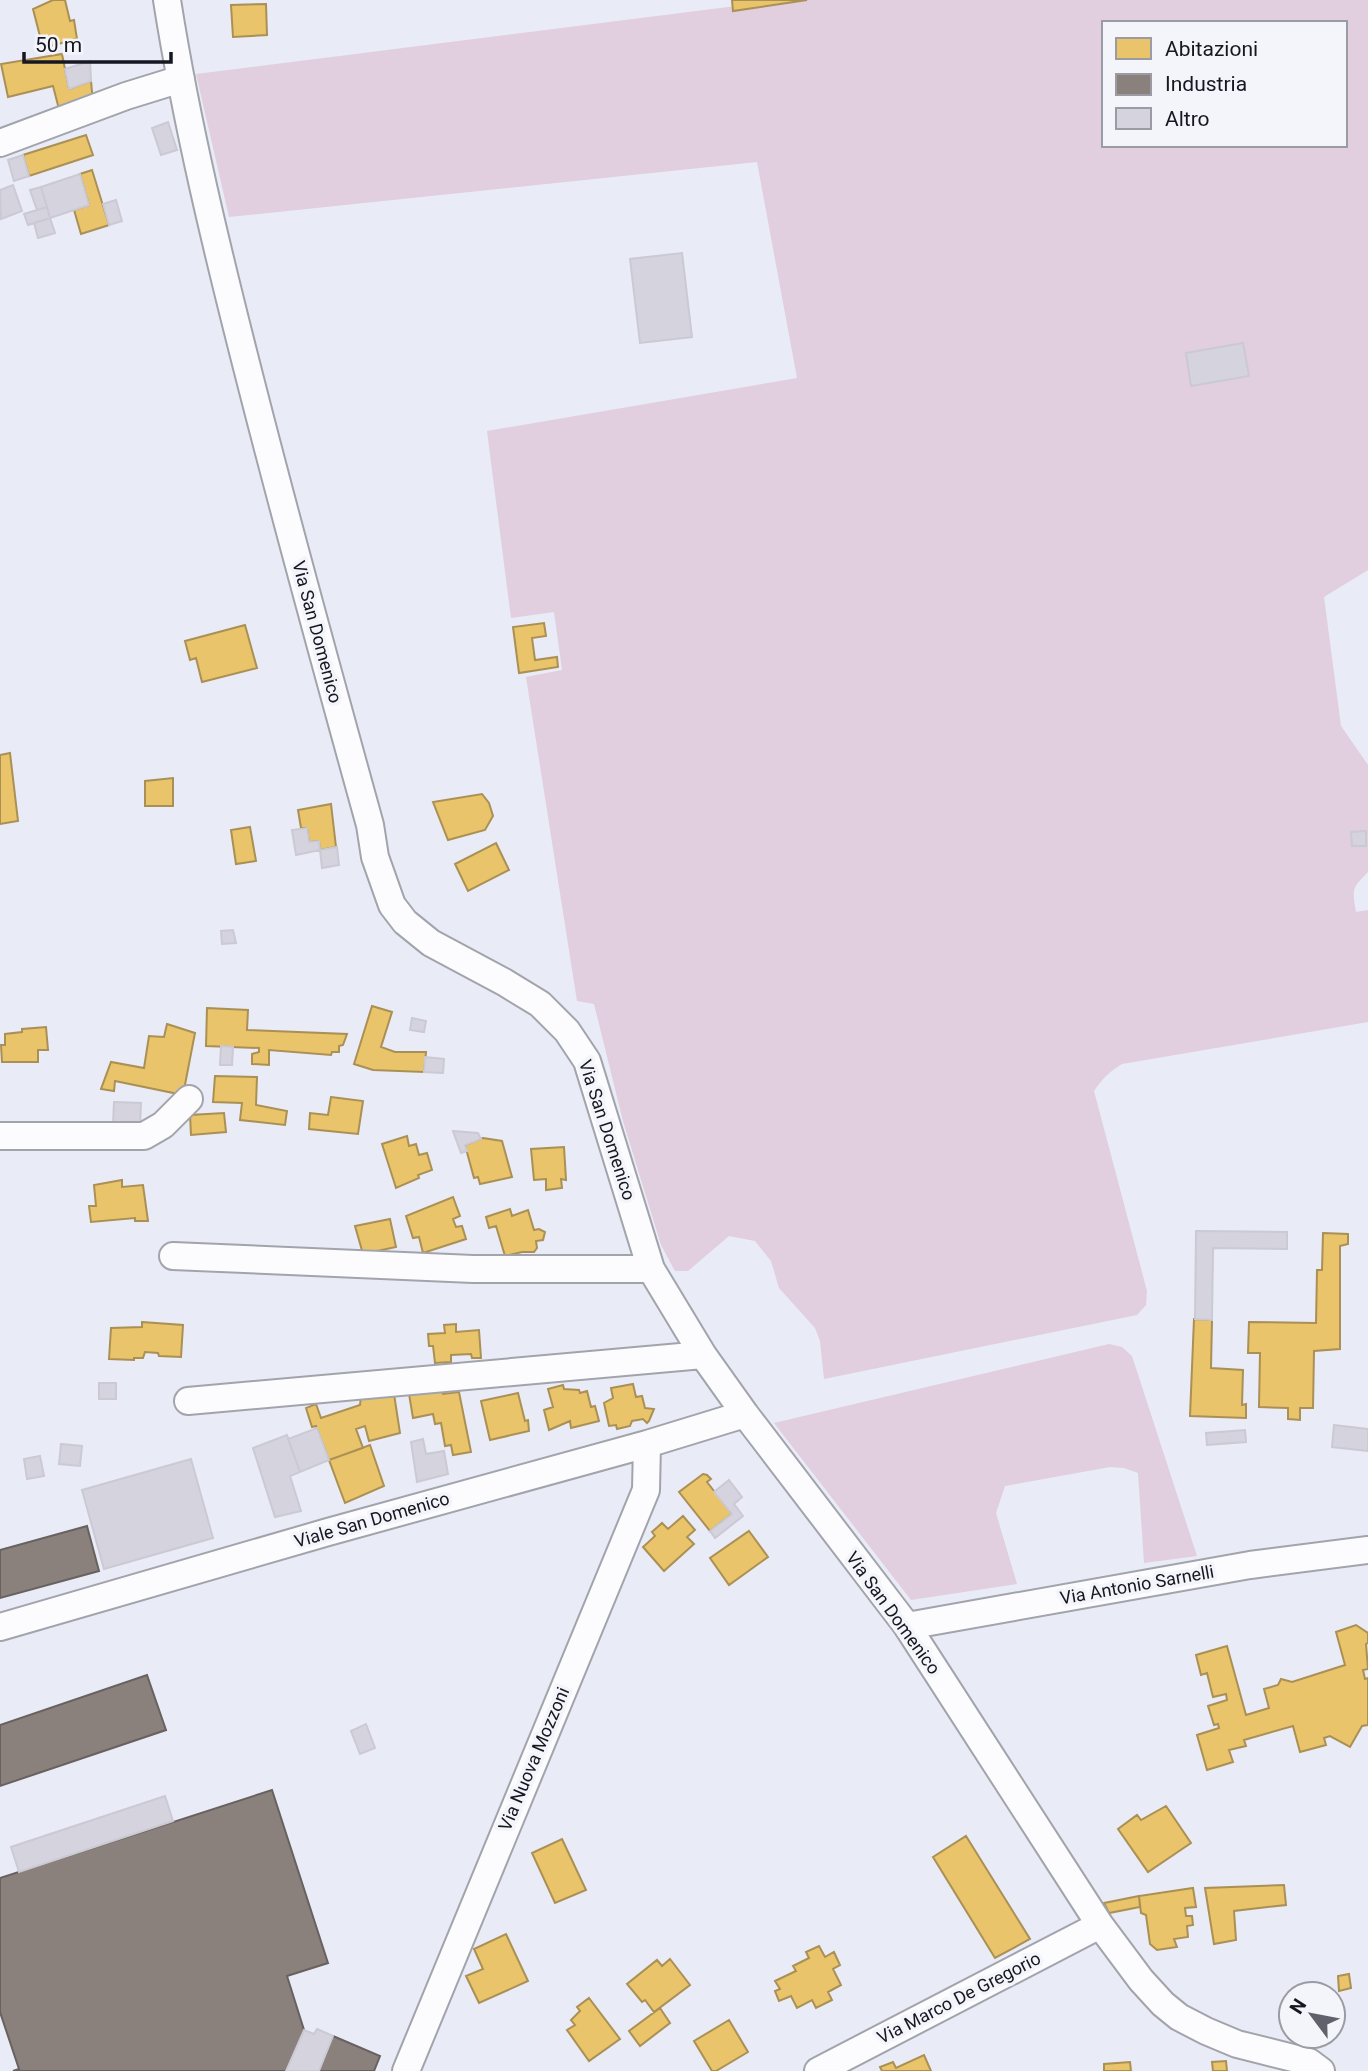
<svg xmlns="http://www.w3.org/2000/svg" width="1368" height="2071" font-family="Roboto,sans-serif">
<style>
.green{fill:#e1cede;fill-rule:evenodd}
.homes{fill:#e9c46a;stroke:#aa9054;stroke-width:2}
.industry{fill:#8a817c;stroke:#676160;stroke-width:2}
.building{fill:#d5d4de;stroke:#cbc9d3;stroke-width:2}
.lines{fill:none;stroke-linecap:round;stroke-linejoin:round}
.minor-casing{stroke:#a2a4ac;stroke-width:30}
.minor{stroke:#fcfcfe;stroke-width:26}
.labels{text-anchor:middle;stroke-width:7;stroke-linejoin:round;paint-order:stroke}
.street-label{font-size:18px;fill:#161720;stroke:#f4f5fb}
</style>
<rect width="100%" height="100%" fill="#e9ebf6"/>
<!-- green -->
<path class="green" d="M783,0H1368V570L1324,597L1341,726L1368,765V872C1352,888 1352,889 1356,912L1368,910V1022L1122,1064C1110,1071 1102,1079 1094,1091L1147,1291L1146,1305L1137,1315L824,1379L820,1341L815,1328L779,1288L771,1261L755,1241L729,1236L688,1271H675L661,1245L623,1121L594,1004L577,1001L526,677L562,670L554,612L511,618L487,431L797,378L757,162L229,217L196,74ZM1104,23H1345V145H1104Z
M1109,1344L1122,1347L1132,1356L1197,1556L1144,1563L1138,1473L1124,1468L1110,1467L1005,1486L996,1513L1017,1584L911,1600L774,1423Z"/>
<!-- homes -->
<path class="homes" d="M53,0H65L70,21L74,20L77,39L43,48L33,9Z
M732,0H807L733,11Z
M266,4L267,35L233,37L231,5Z
M62,54L69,89L91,81L93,103L60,113L53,86L8,97L1,64Z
M86,135L93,155L29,176L23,155Z
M92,170L109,225L81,234L74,210L89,205L80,174Z
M544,623L546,636L532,638L535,660L557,657L558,667L519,673L513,627Z
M245,625L257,668L202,682L196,658L190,660L185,641Z
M10,753L18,821L0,824V755Z
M173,778V806H145V781Z
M482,794L489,803L493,816L485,830L448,840L433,802Z
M331,804L336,847L320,850L319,841L309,842L307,828H301L298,810Z
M250,827L256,861L236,864L231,830Z
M496,843L509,870L468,891L455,864Z
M372,1006L392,1012L381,1047L395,1052H426L424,1072L373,1070L354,1064Z
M207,1008L248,1010L247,1030L347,1034L343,1045L339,1046V1052H332L331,1055L269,1050V1065L252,1064V1054L259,1052V1048L206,1046Z
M167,1024L195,1033L183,1095L115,1081L114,1091L101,1089L111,1062L144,1068L149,1036L164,1037Z
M46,1027L48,1050H38V1062H2L1,1045H5V1034L22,1032V1029Z
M215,1076L257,1077L256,1105L287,1111L285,1125L240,1120L242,1103L213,1102Z
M331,1097L363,1101L358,1134L309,1129L310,1113L328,1115Z
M224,1113L226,1132L191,1135L190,1115Z
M407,1136L409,1146L416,1144L419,1155L427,1153L432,1170L418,1175L419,1178L396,1188L382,1144Z
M483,1138L502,1141L512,1177L480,1184L478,1177L474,1178L465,1145Z
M564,1147L566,1180L561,1179L562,1188L546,1190V1179L534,1180L531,1149Z
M122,1180V1187L143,1185L148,1221H135V1218L91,1222L89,1206H96L94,1185Z
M453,1197L460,1216L453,1219L456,1227L462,1226L466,1239L423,1253L419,1237L413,1238L406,1216Z
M510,1209L512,1216L528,1210L534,1230L539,1229L545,1232L543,1240L536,1241L537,1248L534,1252H522L505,1256L496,1226L489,1228L486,1217Z
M390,1219L396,1247L363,1254L355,1226Z
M1323,1233L1348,1234V1244L1340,1246V1349L1314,1351L1313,1408H1300V1420L1288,1419V1408L1259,1407L1260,1353H1248L1249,1322L1316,1323L1317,1270H1322Z
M1194,1319L1212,1320L1211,1368L1243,1370L1242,1405L1246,1404V1418L1190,1416Z
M142,1322L183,1325L181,1357L159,1356L158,1353L145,1352L143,1358H134V1360L109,1359L111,1328L142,1327Z
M456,1324V1332L479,1330L481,1358H472L471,1354L451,1355V1362L435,1363L433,1346H429L428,1334L445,1333L444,1325Z
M633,1384L636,1397L642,1396L645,1408L654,1409L649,1421L647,1423L643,1419L632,1421L630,1426L617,1429L616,1425L609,1426L604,1403L613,1398L611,1388Z
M563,1385L564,1389L579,1390L580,1393L587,1391L591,1407L595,1406L599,1421L571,1428L570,1421L549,1430L544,1410L553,1407L548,1389Z
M442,1391L443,1394L459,1392L471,1452L453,1455L451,1445L445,1446L441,1423L435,1424L433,1414L413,1418L409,1394Z
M518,1393L525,1421L528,1420L529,1431L490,1440L481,1401Z
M394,1394L400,1433L369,1441L365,1426L356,1429L363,1448L329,1460L316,1426L312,1427L306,1408L316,1404L321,1418L360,1405L361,1396Z
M370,1445L384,1486L345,1503L329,1460Z
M703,1474L707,1475L711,1479L707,1482L732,1514L710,1531L679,1492Z
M683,1516L695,1530L687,1537L694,1544L664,1571L643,1547L655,1536L652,1532L662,1523L668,1529Z
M749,1531L768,1557L729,1585L710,1558Z
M1356,1625L1368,1633V1643L1366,1644L1368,1669L1363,1670L1365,1679L1368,1678V1725L1362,1726L1350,1747L1330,1736L1324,1738L1326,1745L1300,1752L1293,1726L1244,1740L1246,1746L1229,1750L1233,1762L1207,1770L1197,1735L1219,1728L1218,1724L1214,1725L1208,1706L1227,1700L1226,1694L1213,1697L1207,1673L1201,1675L1196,1655L1227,1646L1246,1715L1269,1708L1264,1689L1278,1685L1281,1679L1292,1682L1345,1665L1336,1632Z
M1166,1806L1191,1843L1148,1872L1118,1829L1137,1815L1141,1820Z
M966,1836L1030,1939L995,1958L933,1857Z
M562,1839L586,1890L555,1903L532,1853Z
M1284,1885L1286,1905L1234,1911L1236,1940L1214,1944L1205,1888Z
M1193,1888L1196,1907L1185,1908L1186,1916H1192L1193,1925L1187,1926L1188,1937L1174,1939L1177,1947L1157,1950L1150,1944L1146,1915L1141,1913L1139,1896Z
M1139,1896L1140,1907L1109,1913L1104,1903Z
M506,1934L528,1981L479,2003L466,1976L483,1969L474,1949Z
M819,1946L825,1957L834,1952L840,1965L833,1969L841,1985L828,1992L832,2000L816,2008L812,2000L797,2008L791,1996L779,2001L775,1991L780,1989L775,1981L796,1971L793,1966L809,1958L806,1952Z
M670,1959L690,1985L654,2012L645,2000L642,2002L627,1984L657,1960L662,1966Z
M1349,1974L1351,1988L1339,1991L1338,1976Z
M589,1998L620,2039L589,2061L567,2030L575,2025L571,2020L580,2011L577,2007Z
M660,2008L670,2023L640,2046L629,2031Z
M729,2020L748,2052L716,2071H712L694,2041Z
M924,2055L931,2071H882L880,2067L893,2062L896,2068Z
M1226,2061L1227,2071H1213L1212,2062Z
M1130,2062L1131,2071H1104V2064Z"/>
<!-- industry -->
<path class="industry" d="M87,1526L99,1571L0,1598V1550Z
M147,1675L166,1730L0,1786V1725Z
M272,1790L328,1963L287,1976L304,2030L286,2071H13L19,2069L0,2012V1878Z
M333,2036L380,2056L374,2071H319Z"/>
<!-- building -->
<path class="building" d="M90,61L91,81L69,89L65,69Z
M168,122L177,150L161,155L152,128Z
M23,155L29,176L14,181L8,160Z
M80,174L89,205L50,218L41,187Z
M13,185L22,211L1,219L0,190Z
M41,187L47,207L37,210L30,190Z
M116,200L122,221L109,225L103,204Z
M47,207L50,218L28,225L24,214Z
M50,218L55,233L38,238L34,223Z
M682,253L692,337L640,343L630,259Z
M1243,343L1249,376L1191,386L1186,353Z
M307,828L309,842L319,841L320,850L296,855L292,830Z
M1366,831V846H1352L1351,832Z
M337,847L339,865L322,868L320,850Z
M233,930L236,943L222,944L221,931Z
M412,1018L426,1021L424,1032L410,1030Z
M221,1046L233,1047L232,1065H220Z
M425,1057L444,1059L443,1073L424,1072Z
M114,1102L141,1103L140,1126L113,1125Z
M453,1131L478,1133L481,1139L465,1145L467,1151L461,1153Z
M1196,1231L1287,1232V1249L1213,1248L1212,1320L1195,1319Z
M99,1383H116V1399H99Z
M1334,1425L1368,1429V1451L1332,1447Z
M317,1428L329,1460L300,1472L288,1439Z
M1245,1430L1246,1442L1207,1445L1206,1433Z
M287,1435L300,1472L290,1476L301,1511L275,1517L253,1448Z
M423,1439L426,1454L444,1451L448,1474L417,1482L411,1442Z
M61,1444L82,1446L80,1466L59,1464Z
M40,1456L44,1476L27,1479L24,1459Z
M191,1459L213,1538L104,1569L82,1490Z
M729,1480L742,1497L734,1504L743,1516L715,1538L710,1531L732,1514L714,1492Z
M366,1724L375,1748L360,1754L351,1731Z
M165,1796L173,1821L19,1872L11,1847Z
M317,2029L333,2036L319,2071H286L304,2030L314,2034Z"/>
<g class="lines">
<defs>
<path id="minor" d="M167,0C187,127 218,254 250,379C288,528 329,677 370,825L375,857L392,905L405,922L431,943L504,982L540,1004L567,1031L587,1061L651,1269L703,1355L745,1414L907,1626L1100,1925L1141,1980L1163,2004L1179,2017L1206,2031L1237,2044L1309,2062L1321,2071
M0,143L126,96L181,79
M0,1136H144L163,1125L189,1099
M173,1256L473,1269H651
M188,1401L703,1355
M907,1626L1250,1565L1368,1550
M0,1627L328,1532L647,1444L745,1414
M406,2071L646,1490L647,1444
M818,2071L1100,1925"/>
</defs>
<!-- minor casing -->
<use href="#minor" class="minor-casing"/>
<!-- minor -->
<use href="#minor" class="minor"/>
</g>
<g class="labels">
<!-- street labels -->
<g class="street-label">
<text transform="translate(317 632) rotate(75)" y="6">Via San Domenico</text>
<text transform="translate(607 1130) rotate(72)" y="6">Via San Domenico</text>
<text transform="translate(372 1520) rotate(-16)" y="6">Viale San Domenico</text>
<text transform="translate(1137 1585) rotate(-10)" y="6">Via Antonio Sarnelli</text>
<text transform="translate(893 1613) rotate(54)" y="6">Via San Domenico</text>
<text transform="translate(534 1759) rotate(-67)" y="6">Via Nuova Mozzoni</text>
<text transform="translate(959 1998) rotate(-27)" y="6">Via Marco De Gregorio</text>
</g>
</g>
<!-- legend -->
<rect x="1102" y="21" width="245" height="126" fill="#f4f5fb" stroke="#9b9ca3" stroke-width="2"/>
<rect x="1116" y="38" width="35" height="21" fill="#e9c46a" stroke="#9b9ca3" stroke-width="2"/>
<text x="1165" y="56" font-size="21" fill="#161720">Abitazioni</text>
<rect x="1116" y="74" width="35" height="21" fill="#8a817c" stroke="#9b9ca3" stroke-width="2"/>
<text x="1165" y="91" font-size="21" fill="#161720">Industria</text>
<rect x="1116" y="108" width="35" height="21" fill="#d5d4de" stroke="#9b9ca3" stroke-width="2"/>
<text x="1165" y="126" font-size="21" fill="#161720">Altro</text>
<!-- north arrow -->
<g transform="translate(1312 2015) rotate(302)"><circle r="33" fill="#f4f5fb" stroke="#9b9ca3" stroke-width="2"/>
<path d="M0-5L12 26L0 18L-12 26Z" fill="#60616b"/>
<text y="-10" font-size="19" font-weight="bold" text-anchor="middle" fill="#161720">N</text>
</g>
<!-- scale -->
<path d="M24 52v10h147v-10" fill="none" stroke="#161720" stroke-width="3.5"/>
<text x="35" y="52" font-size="21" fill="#161720" stroke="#f4f5fb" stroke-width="5" paint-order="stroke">50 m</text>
</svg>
